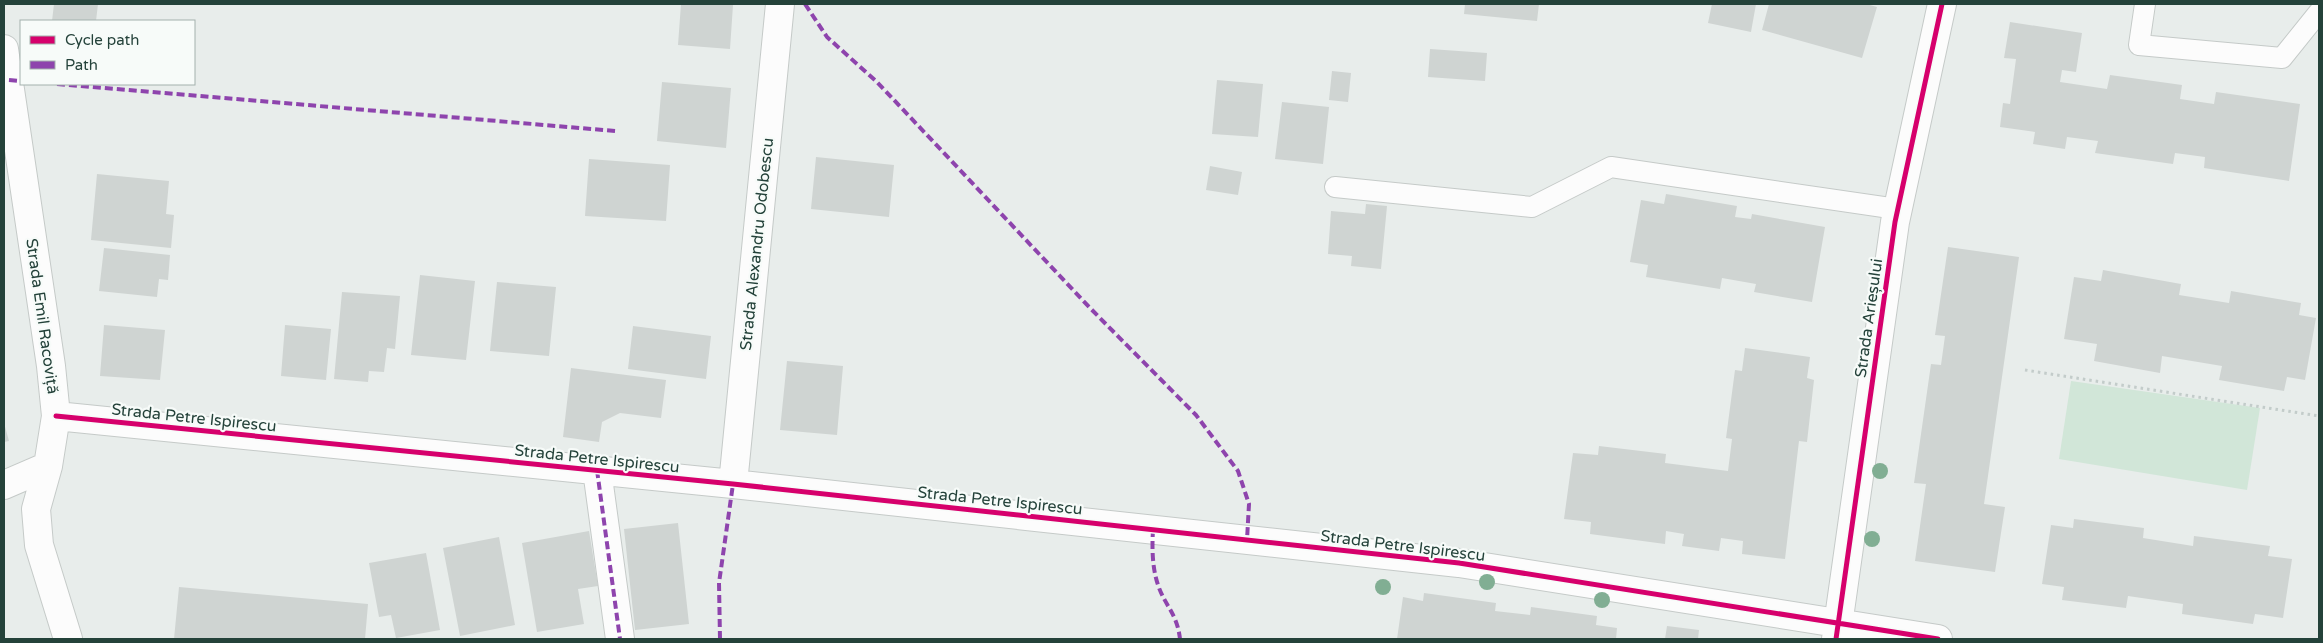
<svg xmlns="http://www.w3.org/2000/svg" width="2323" height="643" font-family="'Varela Round',sans-serif">
<style>
.green{fill:#d1e6d8}
.building{fill:#cfd4d2}
.lines{fill:none;stroke-linecap:round;stroke-linejoin:round}
.service-casing{stroke:#c5cac8;stroke-width:22}
.minor-casing{stroke:#c5cac8;stroke-width:30}
.path{stroke:#c3ccca;stroke-width:3;stroke-dasharray:2.5 4;stroke-linecap:butt}
.service{stroke:#fcfcfc;stroke-width:20}
.minor{stroke:#fcfcfc;stroke-width:28}
.quiet{stroke:#8e44ad;stroke-width:4;stroke-dasharray:8 4;stroke-linecap:butt}
.cycleway-casing{stroke:#f7fbf9;stroke-width:8}
.cycleway{stroke:#d6006c;stroke-width:5}
.tree{fill:#81ae93}
.labels{text-anchor:middle;stroke-width:4.5;stroke-linejoin:round;paint-order:stroke}
.street-label{font-size:16px;fill:#24423a;stroke:#f7fbf9}
</style>
<rect width="100%" height="100%" fill="#e8edeb"/>
<!-- green -->
<path class="green" d="M2071,381L2260,408L2247,490L2059,459Z"/>
<!-- building -->
<path class="building" d="M54,4H98L96,21H52Z
M681,4L733,5L730,49L678,45Z
M1465,4H1539L1537,21L1464,14Z
M1712,4H1756L1751,32L1708,23Z
M1769,4H1866L1877,7L1862,58L1762,30Z
M2010,22L2082,33L2076,72L2062,70L2060,82L2107,89L2110,75L2182,85L2180,99L2214,104L2216,92L2300,104L2289,181L2204,168L2205,157L2175,153L2173,164L2095,153L2098,141L2067,137L2065,149L2033,144L2035,132L2000,127L2003,103L2010,104L2016,59L2004,58Z
M1430,49L1487,53L1485,81L1428,77Z
M1332,71L1351,73L1348,102L1329,100Z
M1217,80L1263,84L1258,137L1212,134Z
M662,82L731,88L726,148L657,141Z
M1282,102L1329,107L1323,164L1275,159Z
M816,157L894,165L889,217L811,209Z
M589,159L670,165L666,221L585,216Z
M1210,166L1242,172L1238,195L1206,190Z
M97,174L169,181L166,214L174,215L171,248L91,240Z
M1666,194L1737,206L1735,217L1751,219L1752,214L1825,227L1812,302L1754,292L1756,284L1722,278L1720,289L1646,277L1648,265L1630,262L1641,200L1664,204Z
M1366,204L1387,206L1381,269L1351,266L1352,256L1328,254L1331,211L1365,214Z
M1948,247L2019,257L1984,504L2005,507L1995,572L1915,561L1926,484L1914,483L1931,364L1941,365L1945,336L1935,335Z
M104,248L170,255L168,280L159,279L157,297L99,291Z
M2103,270L2181,284L2179,295L2229,303L2231,291L2301,303L2299,315L2316,318L2305,380L2287,377L2284,391L2219,380L2222,366L2162,356L2160,373L2094,361L2097,344L2064,339L2074,277L2101,281Z
M420,275L475,281L466,360L411,355Z
M497,282L556,287L549,356L490,351Z
M342,292L400,296L395,349L387,348L384,372L369,371L368,382L334,379Z
M104,325L165,330L160,380L100,376Z
M285,325L331,329L326,380L281,376Z
M633,326L711,336L706,379L628,369Z
M1745,348L1810,357L1807,378L1814,380L1807,442L1799,441L1785,559L1742,554L1743,541L1721,538L1719,551L1682,546L1684,534L1666,531L1665,544L1590,534L1591,522L1564,519L1573,453L1598,455L1599,446L1666,454L1665,463L1728,471L1732,439L1726,438L1735,370L1742,371Z
M787,361L843,366L837,435L780,430Z
M571,368L666,380L661,418L620,413L602,422L599,442L563,437Z
M4,423L9,441L4,442Z
M2074,519L2144,528L2143,538L2193,546L2194,536L2270,546L2268,556L2292,559L2283,618L2255,614L2253,624L2182,614L2183,604L2128,596L2126,608L2062,600L2064,587L2042,584L2051,525L2073,528Z
M678,523L689,624L635,630L624,529Z
M589,531L598,586L578,589L584,624L537,632L522,543Z
M499,537L515,625L460,636L443,548Z
M426,553L440,630L396,638L391,615L379,617L369,563Z
M179,587L368,604L365,639H174Z
M1424,593L1496,603L1495,611L1530,615L1531,607L1597,616L1596,625L1617,628L1616,639H1397L1403,597L1423,601Z
M1667,626L1699,630L1698,639H1665Z"/>
<g class="lines">
<defs>
<path id="service" d="M2145,4L2139,45L2282,58L2319,12
M1335,187L1532,207L1611,167L1897,209"/>
<path id="minor" d="M4,49L51,366L56,416L48,466L36,509L39,545L68,639
M56,416L733,484L1459,563L1938,639
M597,470L620,639
M733,484L780,4
M4,485L48,466
M1836,639L1895,222L1942,4"/>
</defs>
<!-- service casing -->
<use href="#service" class="service-casing"/>
<!-- minor casing -->
<use href="#minor" class="minor-casing"/>
<!-- path -->
<path class="path" d="M2025,370L2319,416"/>
<!-- service -->
<use href="#service" class="service"/>
<!-- minor -->
<use href="#minor" class="minor"/>
<!-- quiet -->
<path class="quiet" d="M805,4L827,37L877,82L1091,309L1196,415L1238,471L1249,504L1247,540
M9,80L21,81
M57,84L616,131
M597,470L620,639
M1153,529C1152,548 1152,567 1158,585C1165,606 1177,613 1180,639
M720,639L719,583L733,484"/>
<defs>
<path id="cycleway" d="M56,416L733,484L1459,563L1938,639
M1836,639L1895,222L1942,4"/>
</defs>
<!-- cycleway casing -->
<use href="#cycleway" class="cycleway-casing"/>
<!-- cycleway -->
<use href="#cycleway" class="cycleway"/>
</g>
<!-- trees -->
<g class="tree">
<circle cx="1880" cy="471" r="8"/>
<circle cx="1872" cy="539" r="8"/>
<circle cx="1487" cy="582" r="8"/>
<circle cx="1383" cy="587" r="8"/>
<circle cx="1602" cy="600" r="8"/>
</g>
<g class="labels">
<!-- street labels -->
<g class="street-label">
<text transform="translate(756 244) rotate(-84)" y="6">Strada Alexandru Odobescu</text>
<text transform="translate(43 316) rotate(82)" y="6">Strada Emil Racoviță</text>
<text transform="translate(1868 318) rotate(-82)" y="6">Strada Arieșului</text>
<text transform="translate(194 417) rotate(6)" y="6">Strada Petre Ispirescu</text>
<text transform="translate(597 458) rotate(6)" y="6">Strada Petre Ispirescu</text>
<text transform="translate(1000 500) rotate(6)" y="6">Strada Petre Ispirescu</text>
<text transform="translate(1403 545) rotate(7)" y="6">Strada Petre Ispirescu</text>
</g>
</g>
<!-- border -->
<rect width="2323" height="643" fill="none" stroke="#24423a" stroke-width="10"/>
<!-- legend -->
<rect x="20" y="20" width="175" height="65" fill="#f7fbf9" stroke="#a3b1ad"/>
<rect x="30" y="36" width="25" height="8" fill="#d6006c" stroke="#a3b1ad"/>
<text x="65" y="45" font-size="15" fill="#24423a">Cycle path</text>
<rect x="30" y="61" width="25" height="8" fill="#8e44ad" stroke="#a3b1ad"/>
<text x="65" y="70" font-size="15" fill="#24423a">Path</text>
</svg>
